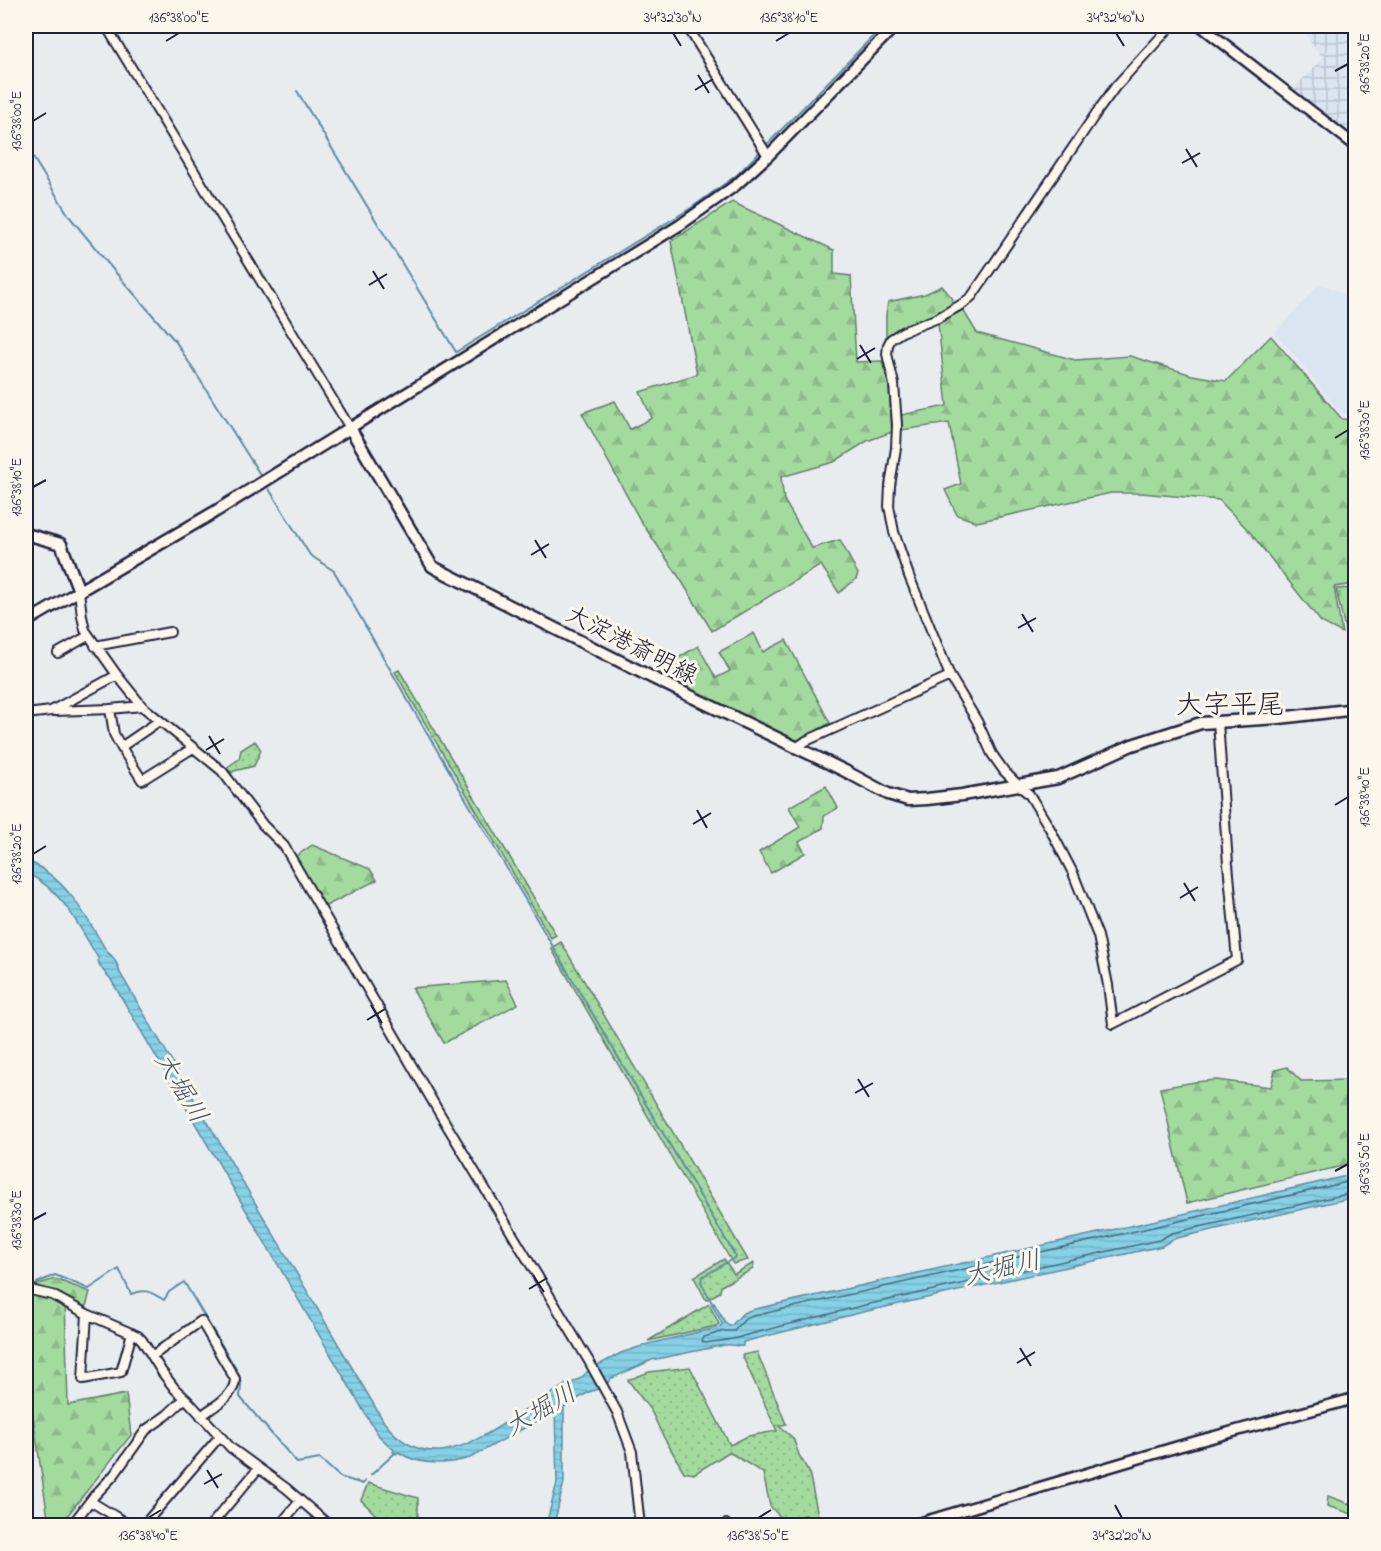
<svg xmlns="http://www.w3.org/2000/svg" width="1381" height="1551" font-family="'Indie Flower','Klee One',sans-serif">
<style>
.built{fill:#dbe4f1}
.industrial{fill:url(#industrial-grid)}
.grass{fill:url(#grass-dots);stroke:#627e6c;stroke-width:1.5}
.forest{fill:url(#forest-firs);stroke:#627e6c;stroke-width:1.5}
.cemetery{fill:url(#cemetery-stones);stroke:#627e6c;stroke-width:1.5}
.water{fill:url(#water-rules);stroke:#5e8ba2;stroke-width:1.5}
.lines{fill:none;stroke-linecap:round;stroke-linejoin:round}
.shore{stroke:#4a687f;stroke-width:1.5}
.stream{stroke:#5e8ba2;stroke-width:2}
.minor-casing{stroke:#22223b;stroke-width:12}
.tertiary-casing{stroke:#22223b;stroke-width:14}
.secondary-casing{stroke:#22223b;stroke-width:15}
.minor{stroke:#fbf7ec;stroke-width:8}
.tertiary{stroke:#fbf7ec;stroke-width:9}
.secondary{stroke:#fbf7ec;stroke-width:10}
.ticks{fill:none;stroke:#22223b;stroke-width:2}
.labels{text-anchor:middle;stroke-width:6;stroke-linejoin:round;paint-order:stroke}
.street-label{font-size:24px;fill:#22223b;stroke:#fbf7ec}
.water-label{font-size:26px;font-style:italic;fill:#40576e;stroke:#fbf7ec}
.quarter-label{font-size:27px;fill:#22223b;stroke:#fbf7ec}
.neatline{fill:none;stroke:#22223b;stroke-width:2}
.ticks-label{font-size:15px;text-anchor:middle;fill:#22223b}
</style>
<defs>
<pattern id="industrial-grid" width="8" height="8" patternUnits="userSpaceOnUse" patternTransform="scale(1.5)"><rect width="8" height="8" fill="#dbe4f1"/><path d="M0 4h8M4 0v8" fill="none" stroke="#bcc3d0"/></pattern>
<pattern id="grass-dots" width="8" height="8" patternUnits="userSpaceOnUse" patternTransform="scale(1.5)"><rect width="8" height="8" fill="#a3da9e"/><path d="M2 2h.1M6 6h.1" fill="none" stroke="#8cbb89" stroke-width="1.8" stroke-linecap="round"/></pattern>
<pattern id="forest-firs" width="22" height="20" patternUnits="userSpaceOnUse" patternTransform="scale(1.5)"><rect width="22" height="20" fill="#a3da9e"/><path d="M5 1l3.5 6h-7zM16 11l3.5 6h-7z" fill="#8cbb89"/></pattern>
<pattern id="cemetery-stones" width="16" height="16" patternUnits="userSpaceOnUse" patternTransform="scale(1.5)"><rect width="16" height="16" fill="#a3da9e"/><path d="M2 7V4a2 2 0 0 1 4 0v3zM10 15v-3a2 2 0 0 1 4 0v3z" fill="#8cbb89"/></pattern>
<pattern id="water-rules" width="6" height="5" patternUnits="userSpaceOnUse" patternTransform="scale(1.5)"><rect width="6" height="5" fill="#86d1e6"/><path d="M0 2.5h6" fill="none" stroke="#73b3c6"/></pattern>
</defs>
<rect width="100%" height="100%" fill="#e8ecef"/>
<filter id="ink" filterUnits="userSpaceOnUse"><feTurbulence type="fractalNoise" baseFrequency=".0167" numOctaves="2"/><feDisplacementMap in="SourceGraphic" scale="12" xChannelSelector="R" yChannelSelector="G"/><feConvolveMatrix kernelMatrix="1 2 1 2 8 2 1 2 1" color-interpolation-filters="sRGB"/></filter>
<g filter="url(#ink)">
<!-- built -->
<path class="built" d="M1320,283L1355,299V416L1342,414L1275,333Z
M26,1436L28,1451L37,1525H26Z"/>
<!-- industrial -->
<path class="industrial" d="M1296,26H1355V140L1292,90L1323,58L1303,31Z"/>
<!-- grass -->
<path class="grass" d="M399,670L556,935L551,938L395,672Z
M255,741L261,750L254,766L234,771L232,773L226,768L239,759L241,750Z
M561,942L748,1260L733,1264L551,948Z
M724,1259L734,1274L754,1263L753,1269L721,1286L720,1292L706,1300L694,1277Z
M709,1304L719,1324L716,1326L648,1341Z
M757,1352L786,1424L779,1426L793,1438L799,1455L809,1472L820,1525H808L805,1515L783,1520L770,1506L763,1473L729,1452L694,1474L684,1472L663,1436L651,1411L628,1380L649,1372L690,1367L730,1445L748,1436L777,1431L742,1355Z
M368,1483L418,1498V1517L408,1525H386L361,1500Z"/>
<!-- forest -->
<path class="forest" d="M732,202L834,250V274L851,276L856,362L882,361L889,387L892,432L867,441L834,462L781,477L784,500L812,548L840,540L858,574L856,579L839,593L821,565L712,631L681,580L640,520L582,413L615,401L630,429L652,418L640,392L697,374L671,241Z
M942,286L953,299L948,309L953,315L963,310L977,333L1075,360L1130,356L1192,375L1226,381L1271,336L1342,419L1355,420V584L1334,587L1342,633L1321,622L1249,531L1219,500L1141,493H1111L977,522L957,515L945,490L961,484L949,423L902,430L901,415L947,406L938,323L932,317L900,327L886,338V314L888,302L925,294Z
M754,633L763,652L786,640L830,723L795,743L653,673L698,646L716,678L730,671L719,652Z
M826,786L838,808L824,816L823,828L799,842L805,853L771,873L759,852L800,827L789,807Z
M312,845L370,869L377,880L324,907L295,857Z
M1355,942V1057H1349L1353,1013L1351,953Z
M506,980L518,1004L444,1043L412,988Z
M1287,1067L1301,1081L1352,1080L1355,1090V1163L1187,1203L1160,1088L1195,1082L1216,1080L1271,1087L1275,1070Z
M55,1279L90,1292L86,1307L65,1299L68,1405L126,1394L131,1435L60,1525H49L32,1409L26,1408V1282L36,1285Z
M1328,1496L1355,1506V1515L1327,1506Z"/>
<!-- cemetery -->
<path class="cemetery" d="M1355,588L1356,660H1352L1336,589Z"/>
<!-- water -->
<path class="water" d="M26,860C67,878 86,916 107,952C115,957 118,965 120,973L384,1422C423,1473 468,1447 511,1419C529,1408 548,1396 566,1384L568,1385L581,1378L589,1370L621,1353L648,1344L720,1327L722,1324L712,1305L714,1303L725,1322L729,1326H731L743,1313L751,1310L1157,1220L1355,1174V1197L1173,1239L1162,1246L863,1312L743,1342V1346C737,1347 733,1344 725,1345L652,1360L610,1379L607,1385L604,1383L598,1389L589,1392L564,1407V1482L554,1525H546L557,1483L555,1411L470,1458C446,1465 420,1466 398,1452L396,1454L393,1452L394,1450L379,1436L366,1415L110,978C104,972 98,966 98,958C78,925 62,889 26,873Z"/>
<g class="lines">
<!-- shore -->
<path class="shore" d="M1356,1180L1158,1226L753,1316L745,1319L734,1331H725L704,1337L702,1341L705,1343C715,1341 736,1340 743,1336L861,1306L1159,1240L1172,1233L1356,1192"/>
<!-- stream -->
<path class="stream" d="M297,91L456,352L691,208L737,175L883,26
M26,146L69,216L110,266L176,342L261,476
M269,489L310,555L334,571L414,711L736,1257L702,1277L701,1282L713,1305
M26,1281L29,1282
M37,1283L55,1275L89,1289L119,1269L131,1294C147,1288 150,1292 164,1300L169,1292L184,1282L239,1374L241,1385L240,1397L297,1463L320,1459L340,1477L363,1484L365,1481
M371,1475L395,1453"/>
<defs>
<path id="minor" d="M106,26L350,428
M687,26L768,156
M1171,26L1116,86L1097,112L972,296L964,303L938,318L902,332L891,339L888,345L887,354L894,384L897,425L896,448L890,486L889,506L894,532L909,576L950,676L977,721L992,754L1004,771L1018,785L1029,794L1049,827L1073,873L1098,936L1108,985L1113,1024L1237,960L1228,864L1218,722
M79,591L82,616L85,630L117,675L142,706L222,771L263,825L284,846L290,856L440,1114L590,1363L617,1412L632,1452L640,1526
M95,646L170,632
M58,653L88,636
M110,709L114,734L121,747
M55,711L110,709L142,706
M26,714L51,711L117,675
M159,721L121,747L142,780L193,748
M796,748L806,741L950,676
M26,1289L52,1295L87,1314L138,1336L142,1340L162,1372L175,1389L189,1402L231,1448L286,1488L330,1526
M87,1314L83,1379L121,1372L132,1333
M152,1356L201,1321L235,1379C235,1396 214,1406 201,1416
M90,1501L131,1526
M726,1524V1526
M71,1526L94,1496L114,1475L146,1430L167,1415L185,1398
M143,1526L220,1436
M210,1526L258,1469
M279,1526L300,1501"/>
<path id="tertiary" d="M1201,26L1356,146
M350,428L680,225L736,185L768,156L895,26
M26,622L79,591
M910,1526L1180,1446L1356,1398"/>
<path id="secondary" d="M26,534L61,544L79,591L213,513L350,428L426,556L432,566L437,569L653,678L845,771L888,794L908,800L927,799L962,795L1058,778L1132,745L1201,723L1279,718L1356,709"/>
</defs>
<!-- minor casing -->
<use href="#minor" class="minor-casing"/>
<!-- tertiary casing -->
<use href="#tertiary" class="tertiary-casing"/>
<!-- secondary casing -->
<use href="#secondary" class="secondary-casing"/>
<!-- minor -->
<use href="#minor" class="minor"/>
<!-- tertiary -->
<use href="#tertiary" class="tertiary"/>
<!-- secondary -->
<use href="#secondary" class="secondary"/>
</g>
</g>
<!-- ticks -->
<path class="ticks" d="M673,33L681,46M1116,33L1124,46M166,41L179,33M776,41L789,33M1335,71L1348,64M698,75L709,93M695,90L713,79M33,121L46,113M1186,149L1197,167M1182,163L1200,153M373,271L384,289M369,285L387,274M860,345L871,363M857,359L875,348M1335,438L1348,430M33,487L46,480M535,540L546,558M531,555L549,544M1022,614L1033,632M1018,628L1036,618M209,736L220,754M206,750L224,739M1335,805L1348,797M697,810L707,828M693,824L711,813M33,854L46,846M1184,883L1195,901M1180,898L1198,887M371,1005L382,1023M367,1020L385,1009M858,1079L869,1097M855,1093L873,1083M1335,1171L1348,1164M33,1220L46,1213M533,1275L544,1292M529,1289L547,1278M1020,1348L1031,1366M1017,1363L1035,1352M207,1470L218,1488M204,1484L222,1474M1115,1505L1122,1518M148,1518L161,1510M758,1518L771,1510"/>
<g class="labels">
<!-- street labels -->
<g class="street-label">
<text transform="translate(632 644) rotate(27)" y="8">大淀港斎明線</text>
</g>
<!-- water labels -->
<g class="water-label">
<text transform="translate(182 1087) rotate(59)" y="9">大堀川</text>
<text transform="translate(1002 1267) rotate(-13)" y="9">大堀川</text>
<text transform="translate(540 1409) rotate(-30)" y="9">大堀川</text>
</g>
<!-- quarter labels -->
<g class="quarter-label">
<text x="1230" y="713">大字平尾</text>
</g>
</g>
<!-- margin -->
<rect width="1381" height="1551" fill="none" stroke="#fbf7ec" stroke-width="66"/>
<rect x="33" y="33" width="1315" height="1485" class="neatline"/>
<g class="ticks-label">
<text x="179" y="22">136°38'00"E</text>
<text x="673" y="22">34°32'30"N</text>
<text x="789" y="22">136°38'10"E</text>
<text x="1116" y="22">34°32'40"N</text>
<text transform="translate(1364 64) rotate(-90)" y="5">136°38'20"E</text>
<text transform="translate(16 121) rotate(-90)" y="5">136°38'00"E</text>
<text transform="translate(1364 430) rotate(-90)" y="5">136°38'30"E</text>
<text transform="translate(16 487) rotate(-90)" y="5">136°38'10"E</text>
<text transform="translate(1364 797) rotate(-90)" y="5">136°38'40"E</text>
<text transform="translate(16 854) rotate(-90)" y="5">136°38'20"E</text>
<text transform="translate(1364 1164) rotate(-90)" y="5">136°38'50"E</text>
<text transform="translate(16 1220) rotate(-90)" y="5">136°38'30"E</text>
<text x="148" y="1540">136°38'40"E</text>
<text x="758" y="1540">136°38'50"E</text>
<text x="1122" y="1540">34°32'20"N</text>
</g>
</svg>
